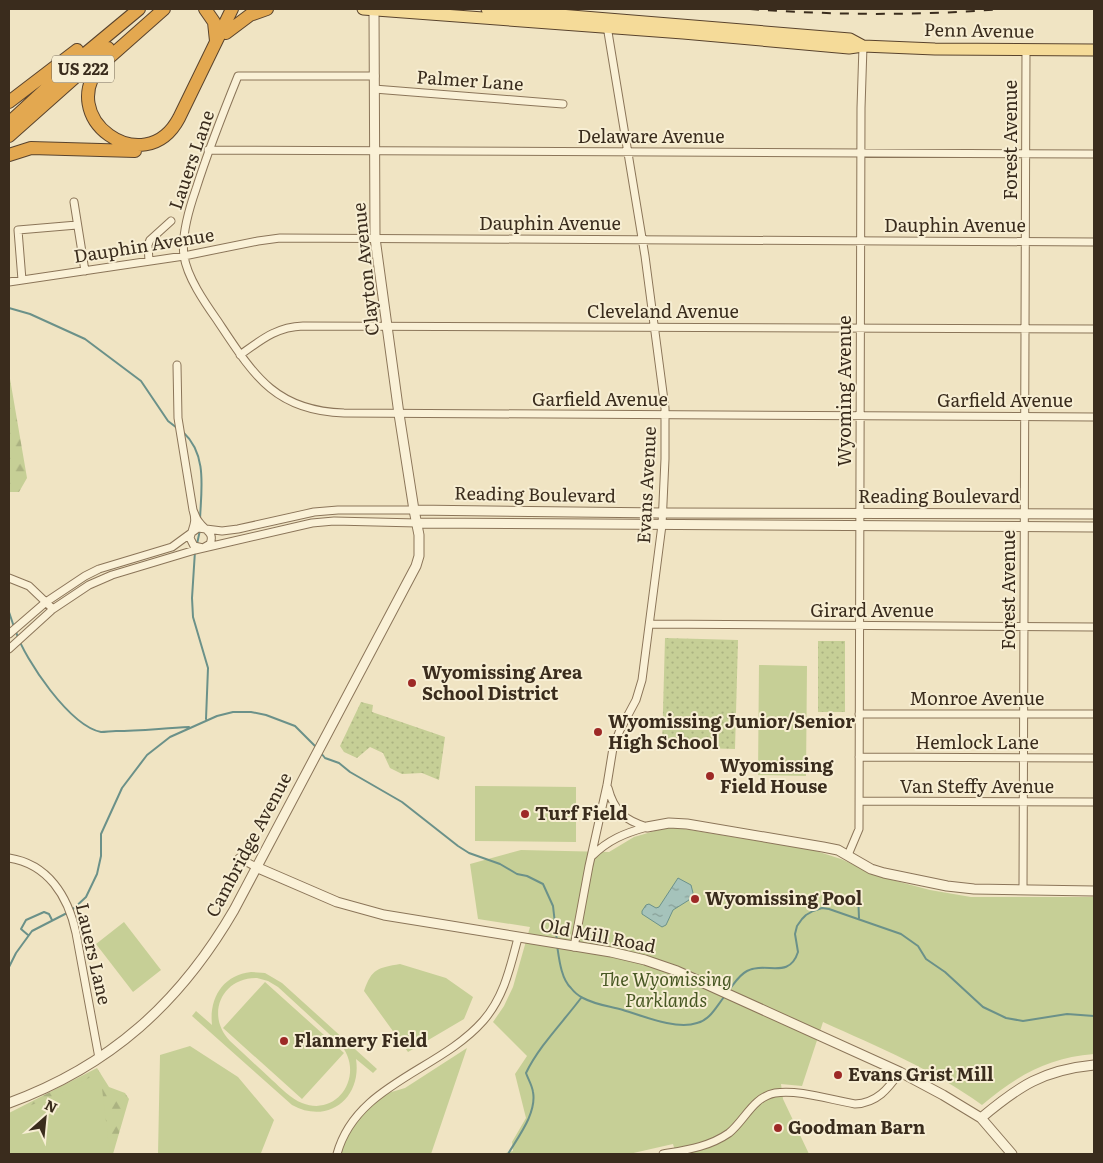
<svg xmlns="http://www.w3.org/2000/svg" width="1103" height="1163" font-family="Literata,serif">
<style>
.grass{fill:url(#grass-dots)}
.forest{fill:url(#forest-firs)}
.park{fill:#c6cf96;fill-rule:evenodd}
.water{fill:url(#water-ripples);stroke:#6b9189}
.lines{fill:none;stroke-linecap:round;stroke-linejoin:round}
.stream{stroke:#6b9189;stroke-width:2}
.minor-casing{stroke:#8b7559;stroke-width:9}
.tertiary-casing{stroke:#8b7559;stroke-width:11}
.primary-casing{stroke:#59432d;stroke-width:13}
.motorway-casing{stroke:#59432d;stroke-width:14}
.minor{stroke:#faf1d7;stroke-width:7}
.tertiary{stroke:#faf1d7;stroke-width:9}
.primary{stroke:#f5db99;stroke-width:11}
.motorway{stroke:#e3a850;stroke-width:12}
.rail{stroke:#3a2c1d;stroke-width:2;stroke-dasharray:9 9;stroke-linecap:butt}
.poi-dot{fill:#9d2926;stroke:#f7eed3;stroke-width:2}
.labels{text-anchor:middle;stroke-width:4;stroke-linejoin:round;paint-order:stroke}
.shield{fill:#f7eed3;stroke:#736654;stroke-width:1}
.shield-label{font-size:16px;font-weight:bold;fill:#3a2c1d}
.street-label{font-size:18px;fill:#3a2c1d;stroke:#f7eed3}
.poi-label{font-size:18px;font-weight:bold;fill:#3a2c1d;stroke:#f7eed3;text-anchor:start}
.park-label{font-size:18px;font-style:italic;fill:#485823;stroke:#f7eed3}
</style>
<defs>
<pattern id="grass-dots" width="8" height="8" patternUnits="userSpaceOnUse" patternTransform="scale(1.25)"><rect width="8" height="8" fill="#c6cf96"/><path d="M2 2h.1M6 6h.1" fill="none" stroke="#abb281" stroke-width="1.8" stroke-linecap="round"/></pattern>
<pattern id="forest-firs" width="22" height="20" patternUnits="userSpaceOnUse" patternTransform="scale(1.25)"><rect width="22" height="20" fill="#c6cf96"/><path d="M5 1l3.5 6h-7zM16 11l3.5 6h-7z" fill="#abb281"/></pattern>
<pattern id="water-ripples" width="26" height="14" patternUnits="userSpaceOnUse" patternTransform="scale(1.25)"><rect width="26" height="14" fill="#a5c3bb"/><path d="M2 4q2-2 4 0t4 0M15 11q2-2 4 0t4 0" fill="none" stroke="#879f97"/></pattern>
</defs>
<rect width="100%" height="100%" fill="#f0e4c3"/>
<!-- grass -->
<path class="grass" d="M665,638L738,640L735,749L662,747Z
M818,641H845V712H818Z
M361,702L373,705L372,712L445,737L439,780L422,773L402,774L390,768L383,753L370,747L357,758L344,752L340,746Z"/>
<!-- forest -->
<path class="forest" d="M9,373L27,478L19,492H9Z
M97,1068L109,1087L125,1093L129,1099L113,1154H9V1113Z"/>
<!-- park -->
<path class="park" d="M759,665L807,666L806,776L758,775Z
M475,786L576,787V842L475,841Z
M665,828H678L813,850L841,859L881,877L930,890L971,897H1094V1054C1047,1058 1018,1075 982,1105C934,1070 878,1047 823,1022L802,1086L781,1084L783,1099L809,1154H676L673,1144L629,1154H502L513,1151L512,1142L526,1118L515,1074L527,1056L493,1022L504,1006L513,987L530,927L478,919L470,864L521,850L609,852L634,837Z
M124,922L161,970L133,992L96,944Z
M400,964L446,978L473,997L464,1019L408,1052L364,991C372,968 378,968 400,964Z
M251,972L265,973L282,983L377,1069L373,1073L356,1059C362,1098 328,1125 292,1105L192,1016L196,1011L212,1025C209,998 223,975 251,972ZM257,978L268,981L278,987L339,1043C366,1071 340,1118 302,1103C291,1099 281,1088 272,1080C258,1067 244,1054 230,1041C205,1015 222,977 257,978Z
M265,982L344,1053L302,1099L223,1028Z
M190,1046L238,1077L274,1120L261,1153L158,1154L160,1055Z
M467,1048L431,1154H337L343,1137L378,1096L405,1088Z
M100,1072L110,1154H9V1114L59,1094Z"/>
<!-- water -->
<path class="water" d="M678,878L691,885L693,893L689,900L673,910L666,925L662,927L642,914V911L646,905L649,904L656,908L659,907Z"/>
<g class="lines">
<!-- stream -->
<path class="stream" d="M9,308L30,314L85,339L141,381L168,421L177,428
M183,432C208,455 201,490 200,520
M197,544L200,530
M195,551L192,598L193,617L208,668L206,719
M9,612L14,627
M16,632C25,660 70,726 101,732C106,732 111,731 116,731C140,731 164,728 189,727
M321,753L325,758L339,763L350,772L402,802L458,846L469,853L500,864L517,874L527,876L543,884L553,906L557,941
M858,894L859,918
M71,911L86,897L97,874L101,856V834L122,788L147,755L170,737L217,716L233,712H251L266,715L295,726L316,747
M28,935L21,929L26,920L44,912L49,914L52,920
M557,945C559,958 561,979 571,988C574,992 579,996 583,998C596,1005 609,1006 623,1010C643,1016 676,1030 697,1023C710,1020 716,1007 724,997
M9,967L16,953L32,931L67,913
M728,991C734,984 739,975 747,971C766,961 789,980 798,952L795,934L797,926L802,919L806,915L813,911L822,908L829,909L901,934L918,946L926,959L945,972L983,1007L1006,1018L1023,1021L1067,1014L1094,1016
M508,1154C518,1137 537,1113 533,1092C532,1085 528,1079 526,1073C539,1046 563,1022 581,998"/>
<defs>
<path id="minor" d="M375,76H238C223,113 208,151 196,189C189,209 181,235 184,256C187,277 205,303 217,320C253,374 274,411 344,413L1094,417
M374,89L563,104
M208,150L1094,154
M74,202L85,271
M149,261L148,245L150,240L171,221
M22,280L18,230L77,225
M9,282L184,256L258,241L280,238L1094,242
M240,355C261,340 276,327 303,326L1094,329
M177,365L178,418L193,510C197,523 193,526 190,538L194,546L203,548L210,544C215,532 205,531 199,522C196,519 195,514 193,510
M9,578L29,586L53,609
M650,624L1094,627
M9,634L46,602L85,576L99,569L172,547L198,528L222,531L238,529L314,512L338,510H414
M9,649L53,609L89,585L112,575L195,550L312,523L334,521L417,523
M859,714H1094
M859,757L1094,758
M608,788C614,811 624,820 647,827
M859,801L1094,802
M848,855L859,829L861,108L863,46
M592,856C608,840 625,833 647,827
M9,858C48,864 68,896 76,933L99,1058
M239,858L256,867
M1023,890L1026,50
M574,947L589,866L607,785L613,748L620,730L636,700L642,680L662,525L665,459V408L645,256L607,26
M337,1154C356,1084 439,1071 483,1021C504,997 510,968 518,938
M663,1154C686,1150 709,1147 729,1133C745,1120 753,1097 775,1093C798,1089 831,1100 855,1104C877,1103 888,1089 900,1072"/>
<path id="tertiary" d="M414,510L663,513L1094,514
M417,523L1094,527
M647,827L669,823L687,824L823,847L838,850L871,869L884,873L947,886L974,889L1094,891
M256,867L337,902L384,915L611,952L645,960L677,971L900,1072L943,1095L981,1118L1012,1154
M9,1103C110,1066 180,1003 234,910L416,566L419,556V535L414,510L399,414L375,238L374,9
M981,1118C1019,1086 1043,1070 1094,1065"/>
<path id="primary" d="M363,9L683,33L849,48L863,46L935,49L1094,50
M487,9L850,39L863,46"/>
<path id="motorway" d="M164,9L103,63C52,117 145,183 179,118L232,9
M205,9L214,22L216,41
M226,33L250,15L267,9
M9,102L77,50
M9,123L74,63L139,9
M9,136L108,48
M9,155L31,148L135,151"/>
</defs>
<!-- minor casing -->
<use href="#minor" class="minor-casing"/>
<!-- tertiary casing -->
<use href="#tertiary" class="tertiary-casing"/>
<!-- primary casing -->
<use href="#primary" class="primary-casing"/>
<!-- motorway casing -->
<use href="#motorway" class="motorway-casing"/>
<!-- minor -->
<use href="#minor" class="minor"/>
<!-- tertiary -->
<use href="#tertiary" class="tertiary"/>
<!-- primary -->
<use href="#primary" class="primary"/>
<!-- motorway -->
<use href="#motorway" class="motorway"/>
<!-- rail -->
<path class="rail" d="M750,9C833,15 917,16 1001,9"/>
</g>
<!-- markers -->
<g class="poi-dot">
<circle cx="412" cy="683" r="5"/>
<circle cx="598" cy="732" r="5"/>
<circle cx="710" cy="776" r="5"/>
<circle cx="525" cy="814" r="5"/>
<circle cx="695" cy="899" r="5"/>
<circle cx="284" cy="1041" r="5"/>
<circle cx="838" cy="1075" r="5"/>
<circle cx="778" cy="1128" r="5"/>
</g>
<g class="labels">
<!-- shield labels -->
<rect class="shield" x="52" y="55.5" width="62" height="27" rx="4"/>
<g class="shield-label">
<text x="83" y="75">US 222</text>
</g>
<!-- street labels -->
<g class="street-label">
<text transform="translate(979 31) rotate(1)" y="6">Penn Avenue</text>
<text transform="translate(470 81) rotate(4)" y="6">Palmer Lane</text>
<text x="651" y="143">Delaware Avenue</text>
<text transform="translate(1011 140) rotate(-90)" y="6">Forest Avenue</text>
<text transform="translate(192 160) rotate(-71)" y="6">Lauers Lane</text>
<text x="550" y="230">Dauphin Avenue</text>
<text x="955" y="232">Dauphin Avenue</text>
<text transform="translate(144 246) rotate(-9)" y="6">Dauphin Avenue</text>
<text transform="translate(366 269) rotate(-96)" y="6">Clayton Avenue</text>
<text x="663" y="318">Cleveland Avenue</text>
<text transform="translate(845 391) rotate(-90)" y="6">Wyoming Avenue</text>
<text x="600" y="406">Garfield Avenue</text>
<text x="1005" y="407">Garfield Avenue</text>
<text transform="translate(647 485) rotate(-87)" y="6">Evans Avenue</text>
<text transform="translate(535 495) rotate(1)" y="6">Reading Boulevard</text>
<text x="939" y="503">Reading Boulevard</text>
<text transform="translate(1009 590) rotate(-90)" y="6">Forest Avenue</text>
<text x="872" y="617">Girard Avenue</text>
<text x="977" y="705">Monroe Avenue</text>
<text x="977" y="749">Hemlock Lane</text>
<text x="977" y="793">Van Steffy Avenue</text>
<text transform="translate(249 845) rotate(-62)" y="6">Cambridge Avenue</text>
<text transform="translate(598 936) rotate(11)" y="6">Old Mill Road</text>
<text transform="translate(93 954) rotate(77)" y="6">Lauers Lane</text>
</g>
<!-- poi labels -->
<g class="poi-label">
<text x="422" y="679">Wyomissing Area<tspan x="422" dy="21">School District</tspan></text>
<text x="608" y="728">Wyomissing Junior/Senior<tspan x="608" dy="21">High School</tspan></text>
<text x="720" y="772">Wyomissing<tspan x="720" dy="21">Field House</tspan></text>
<text x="535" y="820">Turf Field</text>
<text x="705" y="905">Wyomissing Pool</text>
<text x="294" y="1047">Flannery Field</text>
<text x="848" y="1081">Evans Grist Mill</text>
<text x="788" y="1134">Goodman Barn</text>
</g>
<!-- park labels -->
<g class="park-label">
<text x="666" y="986">The Wyomissing<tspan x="666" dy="21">Parklands</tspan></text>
</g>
</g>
<!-- border -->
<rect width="1103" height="1163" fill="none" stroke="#3a2c1d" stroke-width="20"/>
<!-- north arrow -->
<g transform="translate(45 1118) rotate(27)" stroke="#f7eed3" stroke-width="4" paint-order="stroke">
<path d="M0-4L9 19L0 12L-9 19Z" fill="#3a2c1d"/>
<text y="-8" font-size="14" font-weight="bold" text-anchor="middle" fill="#3a2c1d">N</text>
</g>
</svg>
